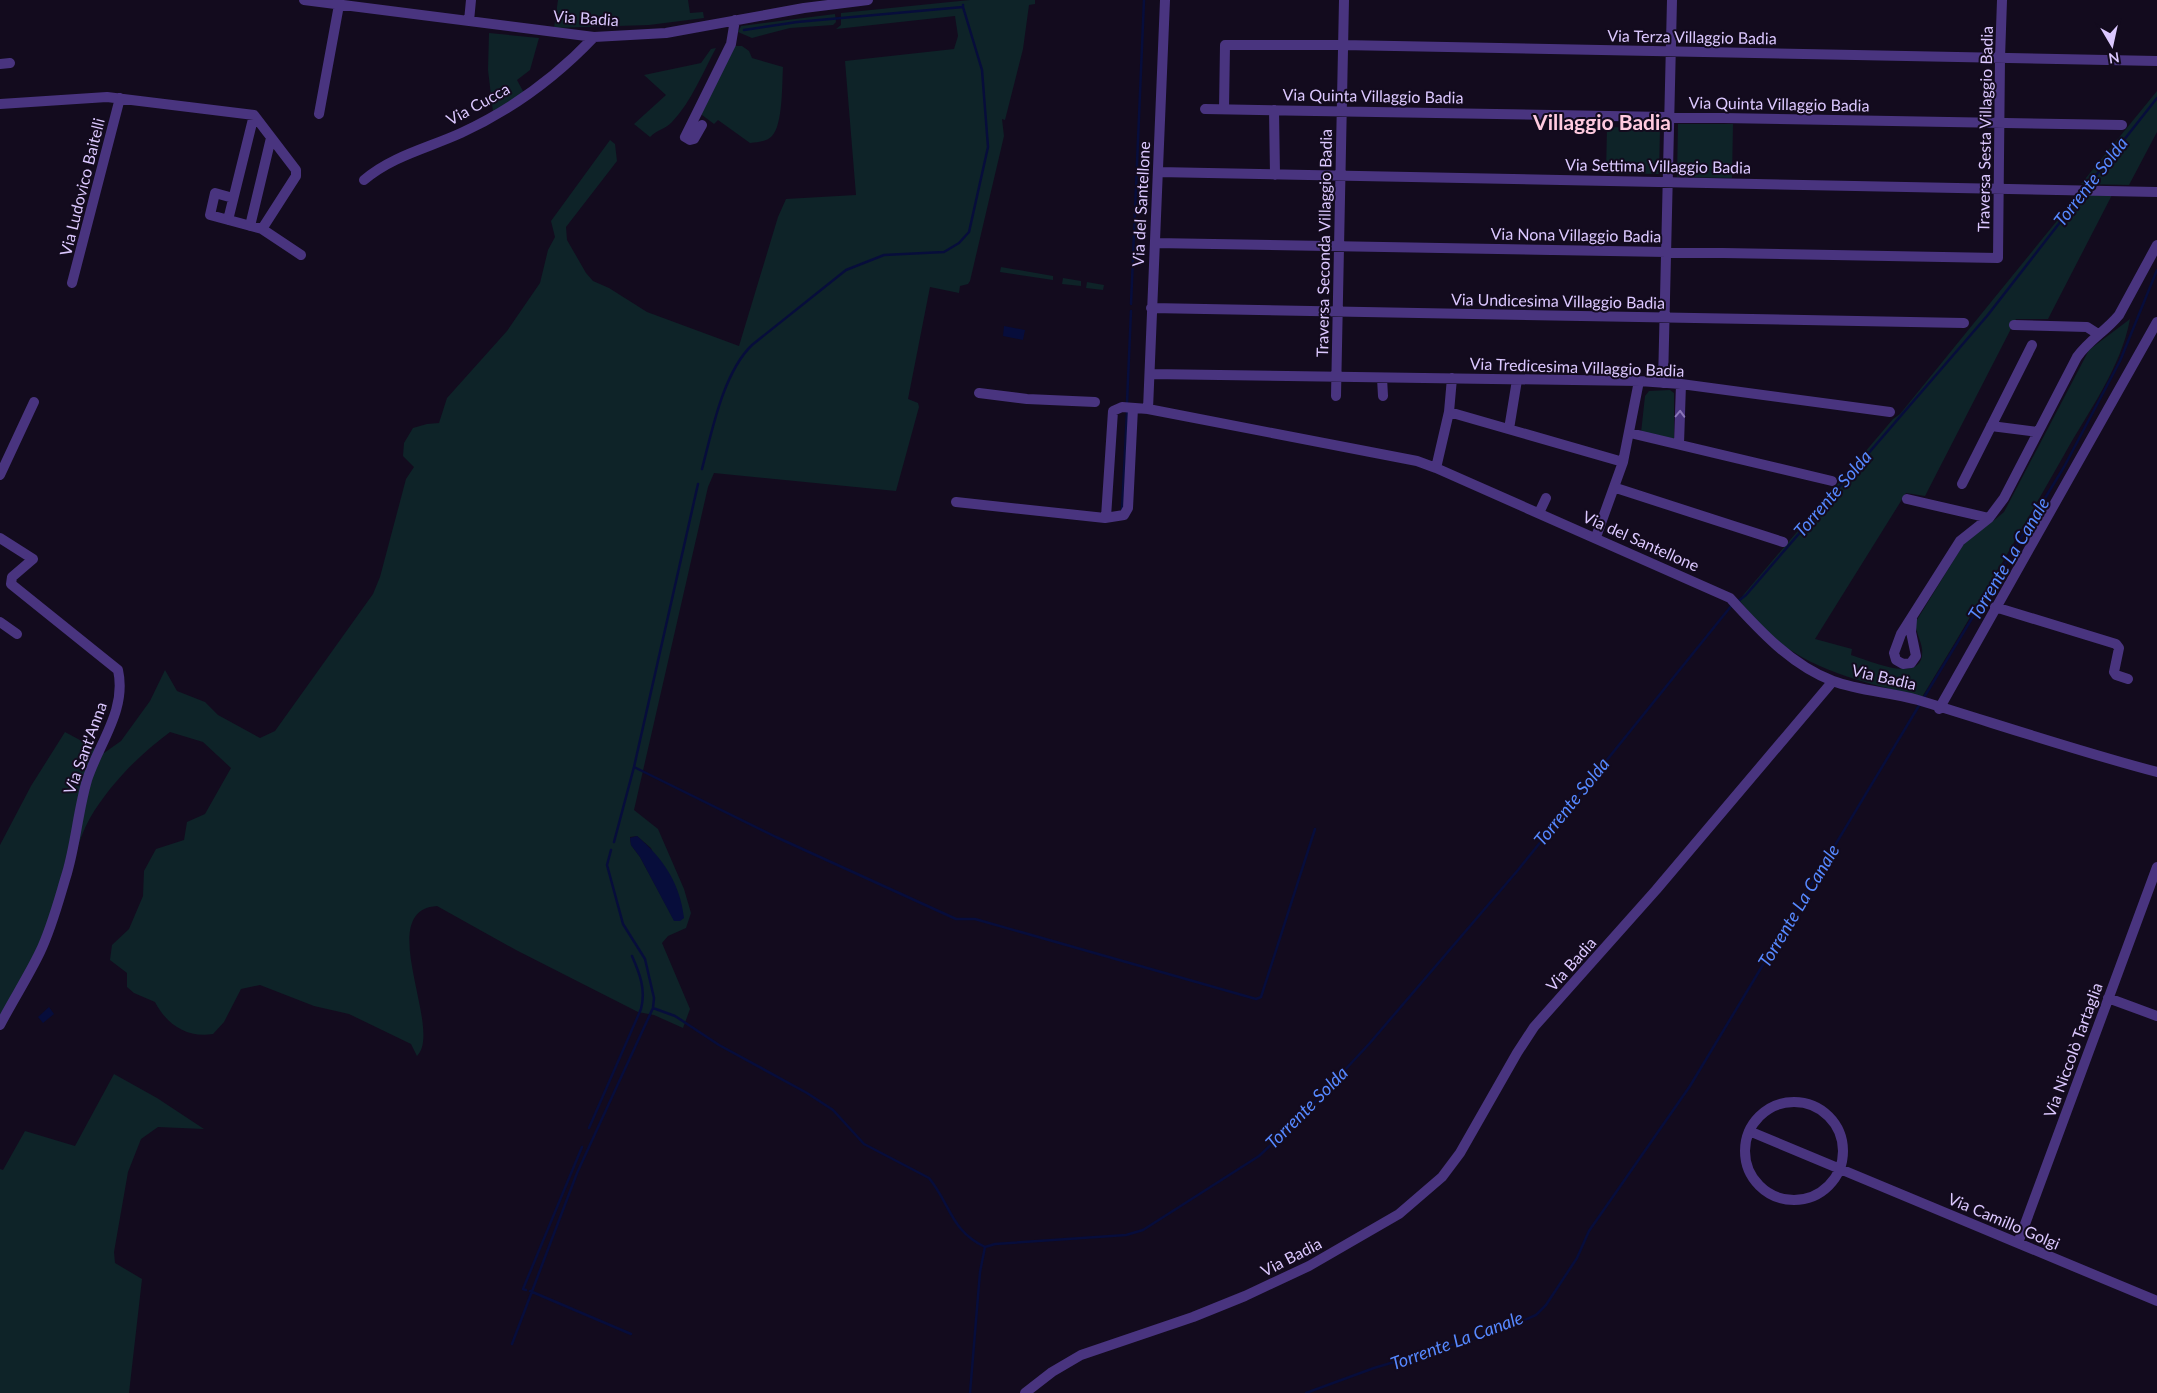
<svg xmlns="http://www.w3.org/2000/svg" width="2157" height="1393" font-family="Lato,sans-serif">
<style>
.green{fill:#0e2328;fill-rule:evenodd}
.water{fill:#070d3b}
.lines{fill:none;stroke-linecap:round;stroke-linejoin:round}
.stream{stroke:#070d3b;stroke-width:2.5}
.street{stroke:#49347f;stroke-width:10}
.oneway{stroke:#8b77b9}
.labels{text-anchor:middle;stroke-width:4;stroke-linejoin:round;paint-order:stroke}
.street-label{font-size:16px;fill:#dcc8ff;stroke:#130b1e}
.water-label{font-size:18px;font-style:italic;fill:#5688ff;stroke:#130b1e}
.district-label{font-size:21px;font-weight:bold;fill:#ffcadf;stroke:#130b1e}
</style>
<rect width="100%" height="100%" fill="#130b1e"/>
<!-- green -->
<path class="green" d="M558,0H688L690,13L703,12L704,18L649,25L554,28Z
M970,0H1035V4L1029,5L1023,49L1005,120L1002,119L1004,136L970,281L968,284L960,286L959,293L930,287L908,399L918,403L919,407L896,491L714,473L708,487L634,810L658,829L684,889L691,913L686,928L668,936L662,943L690,1009L683,1028L654,1015L638,1012L516,950L437,906C373,910 444,1030 417,1056L411,1044L349,1014L314,1006L260,985L241,989L224,1022L213,1034C187,1038 167,1025 155,1002L134,993L127,987V973L110,960L112,945L129,929L143,896L144,871L156,849L184,840L187,822L205,814L231,768L203,742L170,732C139,755 110,784 90,818C77,841 71,871 61,896C44,939 24,979 0,1018V845L31,786L65,732L104,753L121,741L150,701L165,670L177,691L205,702L218,715L260,738L275,731L373,594L380,577L406,479L414,467L403,456L404,443L413,428L427,424L439,423L447,398L507,331L540,283L548,250L555,237L551,221L610,140L615,144L617,161L566,227L567,240L586,273L593,281L609,288L647,312L739,346L778,217L786,199L856,195L845,61L954,49L958,36L955,16L836,29L841,25V13ZM637,836L651,848L680,921L674,920L640,857L631,845L630,837Z
M835,14L836,22L833,25L790,28L752,38L738,32L741,26Z
M489,33L539,38L530,70L517,80L524,93L493,112L488,70Z
M731,46H742L749,51L752,58L783,67C782,83 783,125 772,136C766,142 758,142 750,143L718,120L714,124L698,112Z
M716,48C703,72 691,102 672,122C666,129 656,130 650,137L634,124L666,95L644,75L701,63L711,49Z
M2157,91V132L2129,185L2081,184Z
M1678,124H1733L1732,178L1677,177Z
M1607,127L1660,128L1659,174L1606,173Z
M2078,195H2112L2048,319H2016L1925,496L1906,493L1815,639L1852,649L1851,655C1868,660 1926,687 1922,649C1921,641 1916,632 1915,623L1963,545C1974,532 1991,524 2004,512L2089,350L2130,319C2121,368 2088,412 2064,455C2018,536 1971,617 1922,697C1864,682 1805,671 1762,627C1754,619 1747,609 1739,600L1893,419L1900,414Z
M1001,267L1053,276V280L1000,272Z
M1063,278L1081,281V286L1062,284Z
M1087,282L1104,285L1103,290L1086,288Z
M1670,390L1674,393V441L1641,433L1645,396L1649,391Z
M114,1074L157,1098L204,1129L158,1127L141,1139L128,1172L114,1252L115,1263L142,1279L129,1393H0V1169L3,1170L25,1131L75,1146Z"/>
<!-- water -->
<path class="water" d="M1004,326L1025,330L1023,340L1003,336Z
M637,836C663,858 680,883 684,918L680,921H674L640,857L631,845L630,838Z
M49,1007L54,1014L43,1023L38,1017Z"/>
<g class="lines">
<!-- stream -->
<path class="stream" d="M744,30L797,22L963,7V5
M2086,188L2157,98
M1131,304L1144,0
M1127,402L1131,311
M702,469C712,431 723,373 752,345L846,270L884,255L944,252L959,243L969,232L988,147L982,70L963,7
M1122,510L1127,412
M1737,602L1746,595L1987,316L2082,194
M1923,699L2064,467L2120,361L2157,270
M634,767L776,837L956,919H975L1256,999L1261,997L1315,829
M614,842L634,767L698,484
M653,1008L675,1016L719,1045L807,1093L833,1110L864,1144L929,1178C951,1205 950,1230 985,1247
M589,1128L641,1009C646,990 640,974 632,956
M526,1290L523,1289L582,1147
M530,1291L631,1334
M512,1344L577,1173L653,1008L654,998L645,959L623,924L607,865L611,850
M970,1393L980,1272L985,1247L995,1244L1126,1235L1143,1230L1259,1156L1302,1116L1369,1044L1518,870L1732,605
M1306,1393L1374,1368L1475,1338L1520,1322L1536,1315L1546,1305L1577,1258L1589,1231L1690,1086L1920,704"/>
<!-- street -->
<path class="street" d="M304,0L594,37L666,33L804,8L868,0
M1165,0L1148,409L1417,461L1436,468L1730,598C1759,630 1791,665 1833,681C1859,691 1890,692 1918,700C1997,724 2077,751 2157,772
M469,21L471,0
M0,64L10,63
M0,104L107,97L254,115L296,170V176L262,229L301,255
M1205,109L2122,125
M1224,109L1225,45H1342L2157,61
M1274,110L1275,175
M319,114L339,5
M702,125L694,139L690,140L685,137L731,44L735,20
M1158,172L2157,192
M364,180C392,156 428,148 461,133C511,110 556,77 594,37
M233,198L215,193L210,215L262,229
M228,220L254,115
M250,226L271,138
M1155,243L1998,258L2000,58L2002,0
M72,283L120,98
M1151,308L1964,323
M2014,325L2087,327L2098,334
M1150,374L1639,381L1681,384L1890,412
M1382,378L1383,396
M1663,383L1672,0
M979,393L1027,399L1095,402
M1336,396L1344,0
M1449,412L1623,462
M1991,426L2038,432
M1509,429L1517,380
M1630,433L1832,481
M1679,444L1681,384
M1436,468L1449,412L1452,378
M0,475L34,402
M1962,484L2032,345
M1616,488L1783,542
M1907,499L1989,518
M956,502L1105,518L1124,515L1128,508L1133,408
M1539,513L1546,498
M1106,517L1113,411L1122,407L1148,409
M1596,537L1623,462L1639,381
M0,538L33,559L12,577L11,584L118,670C127,710 99,743 87,780C78,811 76,842 67,873C59,899 52,927 40,952C28,977 13,1000 0,1025
M1995,607L2116,644L2119,648L2114,672L2116,675L2128,679
M1912,619L1911,632L1916,656L1911,663L1903,664L1896,660L1894,653L1901,634L1960,541L1989,518L2004,498L2077,357C2089,340 2106,331 2119,315L2157,245
M0,622L17,634
M1939,709L2157,322
M2108,998L2157,1016
M1745 1151a49 49 0 1 1 98 0a49 49 0 1 1-98 0Z
M1749,1131L2157,1301
M2018,1243L2157,867
M1025,1393L1052,1372L1081,1355L1193,1317L1245,1296L1309,1266L1399,1214L1442,1177L1460,1153L1517,1053L1534,1027L1656,890L1833,681"/>
</g>
<!-- one-way arrows -->
<defs><path id="oneway-chevron" d="M-2-3.5L2.5 0L-2 3.5" fill="none" stroke-width="1.6" stroke-linecap="round" stroke-linejoin="round" transform="scale(1.25)"/></defs>
<use class="oneway" href="#oneway-chevron" transform="translate(1680 414) rotate(-88)"/>
<g class="labels">
<!-- street labels -->
<g class="street-label">
<text transform="translate(586 18) rotate(4)" y="6">Via Badia</text>
<text transform="translate(1692 37) rotate(1)" y="6">Via Terza Villaggio Badia</text>
<text transform="translate(1373 96) rotate(1)" y="6">Via Quinta Villaggio Badia</text>
<text transform="translate(478 104) rotate(-29)" y="6">Via Cucca</text>
<text transform="translate(1779 104) rotate(1)" y="6">Via Quinta Villaggio Badia</text>
<text transform="translate(1985 129) rotate(-89)" y="6">Traversa Sesta Villaggio Badia</text>
<text transform="translate(1658 166) rotate(1)" y="6">Via Settima Villaggio Badia</text>
<text transform="translate(82 187) rotate(-76)" y="6">Via Ludovico Baitelli</text>
<text transform="translate(1141 204) rotate(-87)" y="6">Via del Santellone</text>
<text transform="translate(1576 235) rotate(1)" y="6">Via Nona Villaggio Badia</text>
<text transform="translate(1324 243) rotate(-89)" y="6">Traversa Seconda Villaggio Badia</text>
<text transform="translate(1558 301) rotate(1)" y="6">Via Undicesima Villaggio Badia</text>
<text transform="translate(1577 367) rotate(2)" y="6">Via Tredicesima Villaggio Badia</text>
<text transform="translate(1641 541) rotate(24)" y="6">Via del Santellone</text>
<text transform="translate(1884 677) rotate(13)" y="6">Via Badia</text>
<text transform="translate(85 748) rotate(-70)" y="6">Via Sant'Anna</text>
<text transform="translate(1571 964) rotate(-48)" y="6">Via Badia</text>
<text transform="translate(2073 1050) rotate(-70)" y="6">Via Niccolò Tartaglia</text>
<text transform="translate(2004 1221) rotate(23)" y="6">Via Camillo Golgi</text>
<text transform="translate(1291 1257) rotate(-27)" y="6">Via Badia</text>
</g>
<!-- water labels -->
<g class="water-label">
<text transform="translate(2091 182) rotate(-52)" y="6">Torrente Solda</text>
<text transform="translate(1833 494) rotate(-49)" y="6">Torrente Solda</text>
<text transform="translate(2009 559) rotate(-59)" y="6">Torrente La Canale</text>
<text transform="translate(1572 802) rotate(-51)" y="6">Torrente Solda</text>
<text transform="translate(1799 906) rotate(-59)" y="6">Torrente La Canale</text>
<text transform="translate(1307 1108) rotate(-45)" y="6">Torrente Solda</text>
<text transform="translate(1457 1341) rotate(-20)" y="6">Torrente La Canale</text>
</g>
<!-- district labels -->
<g class="district-label">
<text x="1602" y="130">Villaggio Badia</text>
</g>
</g>
<!-- north arrow -->
<g transform="translate(2112 45) rotate(171)" stroke="#130b1e" stroke-width="4" paint-order="stroke">
<path d="M0-4L9 19L0 12L-9 19Z" fill="#dcc8ff"/>
<text y="-8" font-size="14" font-weight="bold" text-anchor="middle" fill="#dcc8ff">N</text>
</g>
</svg>
